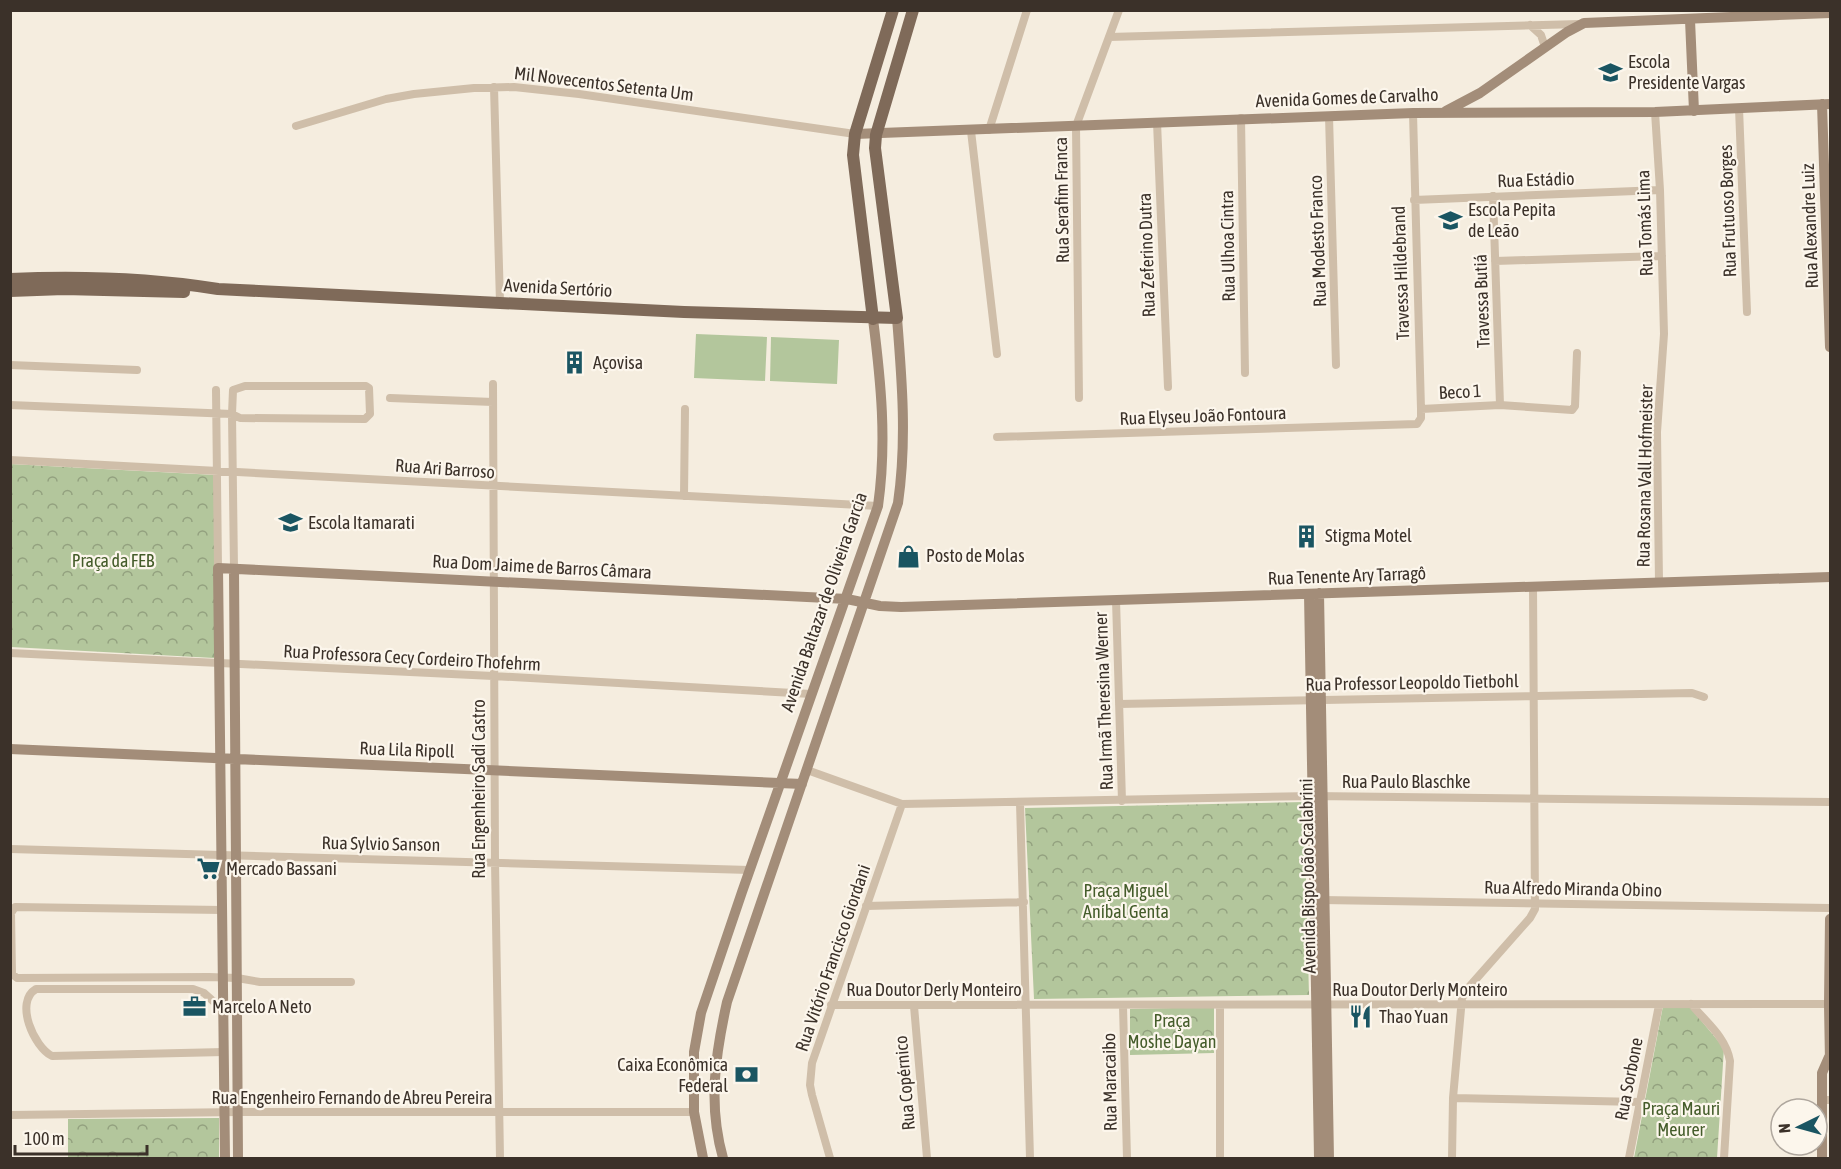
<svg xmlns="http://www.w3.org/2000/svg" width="1841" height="1169" font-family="'Asap Condensed',sans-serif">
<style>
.grass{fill:#b3c69c}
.forest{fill:url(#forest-crowns)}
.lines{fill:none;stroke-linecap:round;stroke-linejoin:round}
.street{stroke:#cfbea9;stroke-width:8}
.secondary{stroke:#a38d79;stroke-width:10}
.primary{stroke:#7f6a59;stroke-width:12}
.labels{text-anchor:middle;stroke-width:4.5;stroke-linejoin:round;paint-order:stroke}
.poi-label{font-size:18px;fill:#3b3129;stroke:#fcf6ec;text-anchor:start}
.street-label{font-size:18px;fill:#3b3129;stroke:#fcf6ec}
.park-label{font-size:18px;fill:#445c2a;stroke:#fcf6ec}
</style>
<defs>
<pattern id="forest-crowns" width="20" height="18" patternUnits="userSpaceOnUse" patternTransform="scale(1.5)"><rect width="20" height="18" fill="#b3c69c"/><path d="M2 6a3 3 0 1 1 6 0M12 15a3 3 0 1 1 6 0" fill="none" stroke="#93a17f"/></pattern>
</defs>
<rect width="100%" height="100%" fill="#f5eddf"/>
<!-- grass -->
<path class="grass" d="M696,334L767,337L765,381L694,378Z
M771,337L839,340L837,384L770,381Z"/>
<!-- forest -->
<path class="forest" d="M10,464L215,475L214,658L11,647Z
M1304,802L1309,995L1034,999L1025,808Z
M1663,1006H1689L1724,1048L1717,1158H1634Z
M1214,1007V1053L1130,1055V1009Z
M219,1118V1158H68V1119Z"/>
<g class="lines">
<!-- street -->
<path class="street" d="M1530,25L1541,35L1545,47
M1109,37L1580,24
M494,87L500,303
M1739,108L1747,312
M1655,112L1660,190L1664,334L1657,432L1659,582
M1329,116L1336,365
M1241,118L1245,373
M1157,122L1168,387
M296,126L386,99L414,94L474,88L514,87L579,94L855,134
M989,130L1027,10
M971,131L997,354
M1493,196L1500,405
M1414,200L1660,190
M1495,261L1662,256
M10,365L137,370
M493,384L495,862L500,1158
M216,390L218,568
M390,398L493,402
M1079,398L1076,126L1119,10
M10,405L232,414L240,418L365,419L370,414L369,388L366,386H245L233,390L232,414L234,569
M1421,409L1500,405L1572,410L1575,406L1577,353
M997,437L1417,424L1421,418V409L1413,113
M10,460C300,474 589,492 878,506
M684,496L685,409
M1116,600L1122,801
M10,653L493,676L811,694
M1119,704L1692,693L1704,697
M807,770L902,804L1313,796L1830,802
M1020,803L1030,1158
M10,849L750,870
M1322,900L1830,908
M866,906L1024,902
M222,910L15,907L11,913L12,974L17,978L209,977L237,978L260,982H351
M1691,1004C1706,1022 1726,1037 1730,1061L1724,1158
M831,1005L1829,1004
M1220,1005V1158
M914,1006L927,1158
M1123,1006L1127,1158
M223,1010L204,993L193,989H36C14,1002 34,1047 52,1056L224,1052
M1453,1098L1639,1102
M1821,1100H1830
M10,1115L238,1112H694
M830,1158L812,1095L810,1085L812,1063L902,804
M1452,1158L1453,1098L1462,998L1469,987L1530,918L1535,909L1533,586
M1629,1158L1659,1005"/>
<!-- secondary -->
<path class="secondary" d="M1690,20L1694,111
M1822,104L1830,347
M1446,111L1480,93L1567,32L1584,23L1830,13
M855,134L1413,113L1655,112L1830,104
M234,569L238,1158
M1319,593L1329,1158
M1309,594L1319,1158
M10,749L802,784
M1830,919L1829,1004L1830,1062
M225,1158L218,568L847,599L880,606L901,607L1830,577
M703,1158L694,1112V1052L701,1013L742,892L878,506C887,442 881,382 873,319
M723,1158C708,1105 715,1056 727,1002L898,503C907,441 902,380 897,318
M1822,1158V1073L1829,1057"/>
<!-- primary -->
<path class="primary" d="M10,279C80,276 149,278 218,289L684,312L897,318L875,148L876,135L913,10
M10,291L64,289L184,292
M873,319L853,155L855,134L893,10"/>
</g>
<!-- icons -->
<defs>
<symbol id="school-bare" viewBox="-9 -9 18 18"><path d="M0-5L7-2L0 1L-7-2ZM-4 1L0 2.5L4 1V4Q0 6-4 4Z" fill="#1a5562" stroke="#fcf6ec" stroke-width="2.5" paint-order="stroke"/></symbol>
<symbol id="building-bare" viewBox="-9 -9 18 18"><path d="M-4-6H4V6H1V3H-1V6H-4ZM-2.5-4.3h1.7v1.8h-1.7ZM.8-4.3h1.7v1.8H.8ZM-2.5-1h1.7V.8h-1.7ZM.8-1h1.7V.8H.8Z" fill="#1a5562" stroke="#fcf6ec" stroke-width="2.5" paint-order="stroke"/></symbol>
<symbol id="shop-bare" viewBox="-9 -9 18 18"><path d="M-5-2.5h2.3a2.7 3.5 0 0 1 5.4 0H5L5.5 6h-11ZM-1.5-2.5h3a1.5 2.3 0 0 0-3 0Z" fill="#1a5562" stroke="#fcf6ec" stroke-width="2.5" paint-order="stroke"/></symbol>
<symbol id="supermarket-bare" viewBox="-9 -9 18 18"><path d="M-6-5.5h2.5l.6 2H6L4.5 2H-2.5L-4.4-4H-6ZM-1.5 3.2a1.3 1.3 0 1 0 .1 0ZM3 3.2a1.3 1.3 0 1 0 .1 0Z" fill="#1a5562" stroke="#fcf6ec" stroke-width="2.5" paint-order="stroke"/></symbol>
<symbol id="office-bare" viewBox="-9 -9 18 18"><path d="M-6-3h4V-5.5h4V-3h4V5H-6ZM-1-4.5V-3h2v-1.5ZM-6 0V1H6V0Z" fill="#1a5562" stroke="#fcf6ec" stroke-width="2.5" paint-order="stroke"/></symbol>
<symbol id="restaurant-bare" viewBox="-9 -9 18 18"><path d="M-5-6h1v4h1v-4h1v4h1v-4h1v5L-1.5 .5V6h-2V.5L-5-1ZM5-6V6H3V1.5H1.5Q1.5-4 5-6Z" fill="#1a5562" stroke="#fcf6ec" stroke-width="2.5" paint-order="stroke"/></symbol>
<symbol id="bank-bare" viewBox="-9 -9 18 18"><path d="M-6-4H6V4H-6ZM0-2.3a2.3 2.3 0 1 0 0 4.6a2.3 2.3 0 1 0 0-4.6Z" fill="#1a5562" stroke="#fcf6ec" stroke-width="2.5" paint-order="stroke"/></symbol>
</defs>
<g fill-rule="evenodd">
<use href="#school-bare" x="1594" y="56" width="33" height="33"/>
<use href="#school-bare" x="1434" y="204" width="33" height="33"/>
<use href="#building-bare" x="558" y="346" width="33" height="33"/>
<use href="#school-bare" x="274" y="506" width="33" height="33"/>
<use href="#building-bare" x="1290" y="520" width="33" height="33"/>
<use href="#shop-bare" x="892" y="540" width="33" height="33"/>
<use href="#supermarket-bare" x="192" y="852" width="33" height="33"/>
<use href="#office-bare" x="178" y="990" width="33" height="33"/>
<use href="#restaurant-bare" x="1344" y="1000" width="33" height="33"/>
<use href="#bank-bare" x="730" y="1058" width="33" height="33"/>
</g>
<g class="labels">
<!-- poi labels -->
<g class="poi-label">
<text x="1628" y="68">Escola<tspan x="1628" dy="21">Presidente Vargas</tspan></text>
<text x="1468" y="216">Escola Pepita<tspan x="1468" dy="21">de Leão</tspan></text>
<text x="593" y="369">Açovisa</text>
<text x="308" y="529">Escola Itamarati</text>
<text x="1325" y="542">Stigma Motel</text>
<text x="926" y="562">Posto de Molas</text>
<text x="226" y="875">Mercado Bassani</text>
<text x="212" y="1013">Marcelo A Neto</text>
<text x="1379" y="1023">Thao Yuan</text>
<text x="728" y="1071" text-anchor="end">Caixa Econômica<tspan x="728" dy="21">Federal</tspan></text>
</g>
<!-- street labels -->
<g class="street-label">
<text transform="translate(604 84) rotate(7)" y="6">Mil Novecentos Setenta Um</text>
<text transform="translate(1347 98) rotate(-2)" y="6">Avenida Gomes de Carvalho</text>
<text transform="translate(1536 180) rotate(-2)" y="6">Rua Estádio</text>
<text transform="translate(1062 200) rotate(-91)" y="6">Rua Serafim Franca</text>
<text transform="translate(1728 211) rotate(-92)" y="6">Rua Frutuoso Borges</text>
<text transform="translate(1645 223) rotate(-92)" y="6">Rua Tomás Lima</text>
<text transform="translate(1810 226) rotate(-92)" y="6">Rua Alexandre Luiz</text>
<text transform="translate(1318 241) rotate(-92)" y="6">Rua Modesto Franco</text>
<text transform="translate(1228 246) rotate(-91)" y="6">Rua Ulhoa Cintra</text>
<text transform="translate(1147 255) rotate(-92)" y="6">Rua Zeferino Dutra</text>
<text transform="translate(1401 273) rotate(-92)" y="6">Travessa Hildebrand</text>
<text transform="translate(558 288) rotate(3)" y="6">Avenida Sertório</text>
<text transform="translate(1482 301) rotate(-92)" y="6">Travessa Butiá</text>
<text transform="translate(1460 392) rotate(-3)" y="6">Beco 1</text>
<text transform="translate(1203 416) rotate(-2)" y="6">Rua Elyseu João Fontoura</text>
<text transform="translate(445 469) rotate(4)" y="6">Rua Ari Barroso</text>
<text transform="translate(1645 476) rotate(-89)" y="6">Rua Rosana Vall Hofmeister</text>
<text transform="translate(542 567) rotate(3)" y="6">Rua Dom Jaime de Barros Câmara</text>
<text transform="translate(1347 576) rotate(-2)" y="6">Rua Tenente Ary Tarragô</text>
<text transform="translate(824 602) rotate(-71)" y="6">Avenida Baltazar de Oliveira Garcia</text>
<text transform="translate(412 658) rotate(3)" y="6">Rua Professora Cecy Cordeiro Thofehrm</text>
<text transform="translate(1412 683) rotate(-1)" y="6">Rua Professor Leopoldo Tietbohl</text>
<text transform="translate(1104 701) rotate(-92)" y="6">Rua Irmã Theresina Werner</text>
<text transform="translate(407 750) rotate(2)" y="6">Rua Lila Ripoll</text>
<text x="1406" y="788">Rua Paulo Blaschke</text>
<text transform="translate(479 789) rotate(-90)" y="6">Rua Engenheiro Sadi Castro</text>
<text transform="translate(381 844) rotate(1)" y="6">Rua Sylvio Sanson</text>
<text transform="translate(1308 876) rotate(-91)" y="6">Avenida Bispo João Scalabrini</text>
<text transform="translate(1573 889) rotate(1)" y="6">Rua Alfredo Miranda Obino</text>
<text transform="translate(833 958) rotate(-71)" y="6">Rua Vitório Francisco Giordani</text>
<text x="934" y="996">Rua Doutor Derly Monteiro</text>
<text x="1420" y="996">Rua Doutor Derly Monteiro</text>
<text transform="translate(1629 1079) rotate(-79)" y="6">Rua Sorbone</text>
<text transform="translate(1110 1082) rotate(-91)" y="6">Rua Maracaibo</text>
<text transform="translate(905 1083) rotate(-95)" y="6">Rua Copérnico</text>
<text x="352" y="1104">Rua Engenheiro Fernando de Abreu Pereira</text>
</g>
<!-- park labels -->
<g class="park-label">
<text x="113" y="567">Praça da FEB</text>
<text x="1126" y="897">Praça Miguel<tspan x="1126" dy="21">Aníbal Genta</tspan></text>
<text x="1172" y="1027">Praça<tspan x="1172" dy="21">Moshe Dayan</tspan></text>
<text x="1681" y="1115">Praça Mauri<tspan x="1681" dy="21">Meurer</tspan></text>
</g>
</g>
<!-- border -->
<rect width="1841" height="1169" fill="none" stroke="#3b3129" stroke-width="24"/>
<!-- north arrow -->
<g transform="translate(1799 1127) rotate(265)"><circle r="28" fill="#fcf6ec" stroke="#afa79e" stroke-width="1.5"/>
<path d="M0-4.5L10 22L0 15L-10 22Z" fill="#1a5562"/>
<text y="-9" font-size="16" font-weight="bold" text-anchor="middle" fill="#3b3129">N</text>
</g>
<!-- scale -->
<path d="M15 1145v9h132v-9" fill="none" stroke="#3b3129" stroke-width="3"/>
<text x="24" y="1145" font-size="18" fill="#3b3129" stroke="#fcf6ec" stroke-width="4.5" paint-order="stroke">100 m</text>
</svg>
